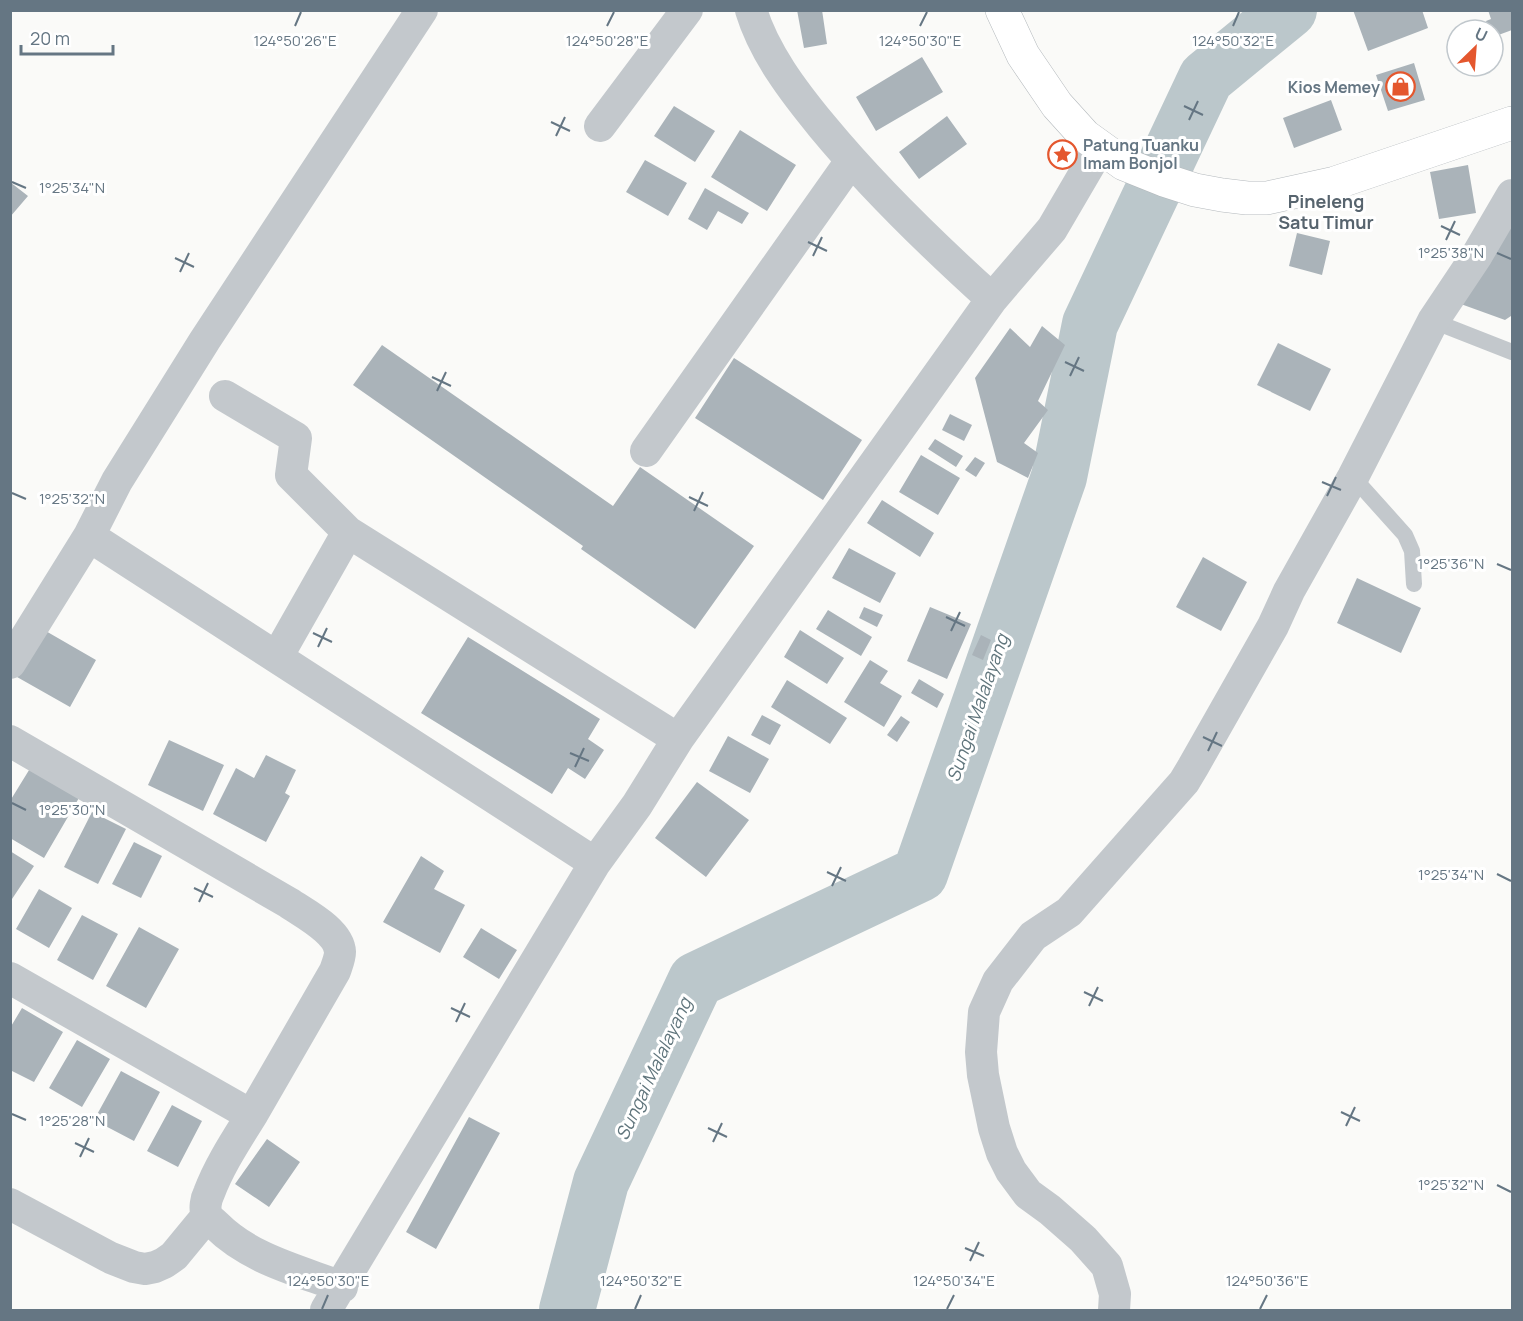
<svg xmlns="http://www.w3.org/2000/svg" width="1523" height="1321" font-family="Manrope,sans-serif">
<style>
.lines{fill:none;stroke-linecap:round;stroke-linejoin:round}
.river{stroke:#bbc7cb;stroke-width:56}
.building{fill:#aab3b9}
.highway-casing{stroke:#b4b9bd;stroke-width:34}
.lane{stroke:#c3c8cc;stroke-width:16}
.street{stroke:#c3c8cc;stroke-width:32}
.highway{stroke:#fff;stroke-width:33}
.ticks{fill:none;stroke:#657683;stroke-width:2}
.labels{text-anchor:middle;stroke-width:6;stroke-linejoin:round;paint-order:stroke}
.poi-label{font-size:16px;font-weight:bold;fill:#657683;stroke:#fff;text-anchor:end}
.neighbourhood-label{font-size:18px;font-weight:bold;fill:#57646e;stroke:#fff}
.water-label{font-size:18px;font-style:italic;fill:#60757c;stroke:#fff}
.ticks-label{font-size:15px;text-anchor:middle;fill:#657683;stroke:#fff;stroke-width:6;stroke-linejoin:round;paint-order:stroke}
</style>
<rect width="100%" height="100%" fill="#fafaf8"/>
<g class="lines">
<!-- river -->
<path class="river" d="M567,1310L601,1182L696,980L920,874L1059,477L1090,324L1206,78L1289,10"/>
</g>
<!-- building -->
<path class="building" d="M797,10H822L827,44L804,48Z
M1353,10H1422L1428,28L1368,51Z
M1488,10H1512V30L1493,37V30H1489L1486,21L1491,19Z
M922,57L943,92L876,131L856,97Z
M1414,63L1425,100L1388,111L1376,75Z
M1331,100L1342,130L1294,148L1283,118Z
M674,106L715,131L695,162L654,136Z
M947,116L967,144L919,179L899,152Z
M740,130L796,165L767,211L711,177Z
M645,160L687,183L668,216L626,192Z
M1468,165L1476,213L1439,219L1430,172Z
M10,182L28,196L10,217Z
M705,188L749,213L742,224L718,211L707,230L688,219Z
M1512,225V316H1511L1505,320L1458,303Z
M1297,233L1330,241L1322,275L1289,266Z
M1042,326L1065,345L1038,401L1048,410L1024,443L1038,453L1028,478L997,462L975,378L1010,328L1030,347Z
M1278,343L1331,369L1310,411L1257,385Z
M382,345L613,506L640,467L754,546L695,629L581,549L583,546L353,385Z
M734,358L862,440L823,500L695,418Z
M950,414L972,425L964,441L942,430Z
M935,439L963,456L956,467L928,449Z
M921,455L960,478L938,515L899,492Z
M975,457L985,463L976,477L965,470Z
M882,500L934,533L920,557L867,523Z
M849,548L896,573L880,603L832,578Z
M1203,557L1247,582L1221,631L1176,607Z
M1357,578L1421,608L1401,653L1337,623Z
M864,607L883,615L877,627L859,618Z
M930,607L971,624L947,679L907,661Z
M828,610L872,637L861,656L816,629Z
M44,630L96,660L70,707L17,677Z
M800,630L844,658L827,684L784,657Z
M981,635L991,640L983,660L972,655Z
M468,637L600,719L588,739L604,750L585,779L568,768L552,794L421,713Z
M870,660L888,671L880,683L902,696L884,727L844,702Z
M919,679L944,694L937,708L911,693Z
M787,680L847,718L830,744L771,707Z
M762,715L781,725L770,745L751,735Z
M901,716L910,722L897,742L887,735Z
M728,736L769,759L750,793L709,771Z
M169,740L224,765L203,811L148,785Z
M266,755L296,770L285,793L290,796L266,842L213,814L236,768L254,778Z
M34,762L83,791L44,858L10,838V801Z
M697,782L749,820L706,877L655,838Z
M92,812L126,829L98,884L64,867Z
M134,842L162,856L141,898L112,884Z
M10,851L34,866L10,902Z
M421,856L444,871L434,889L465,905L440,953L383,922Z
M39,889L72,908L49,948L16,929Z
M82,915L118,934L93,980L57,960Z
M139,927L179,949L146,1008L106,986Z
M481,928L517,950L499,979L463,957Z
M22,1008L63,1032L34,1082L10,1070V1028Z
M77,1040L110,1059L82,1107L49,1088Z
M121,1071L160,1092L134,1141L94,1120Z
M172,1105L202,1121L178,1167L147,1151Z
M469,1117L500,1133L436,1249L406,1232Z
M267,1139L300,1162L269,1207L235,1184Z"/>
<g class="lines">
<defs>
<path id="highway" d="M1002,10L1023,55L1057,105L1085,136L1124,164L1164,180L1195,190L1222,195L1247,198H1267L1335,183L1512,123"/>
</defs>
<!-- highway casing -->
<use href="#highway" class="highway-casing"/>
<!-- lane -->
<path class="lane" d="M1433,321L1512,352
M1353,477L1405,535L1412,551L1414,584"/>
<!-- street -->
<path class="street" d="M751,10C764,53 794,92 822,126C874,189 932,245 992,299
M600,126L687,10
M225,396L296,438L291,475L348,532L678,739
M646,451L851,161
M89,536L595,863
M277,657L348,532
M10,663L89,536L117,481L205,340L422,10
M10,741L289,903C305,914 339,931 340,952C340,958 337,965 335,971C308,1018 280,1066 253,1113C237,1139 220,1164 209,1193C206,1199 204,1209 207,1215C208,1219 213,1222 216,1225C250,1259 297,1270 342,1287
M10,978L251,1115
M10,1204L111,1258L134,1267L145,1269L155,1267L164,1263L174,1256L207,1216
M326,1310L595,863L637,805L678,739L992,299L1052,229L1100,147
M1114,1310L1115,1294L1107,1266L1083,1239L1050,1210L1028,1194L1011,1171L1002,1153L994,1128L983,1075L981,1052L984,1012L998,981L1033,936L1069,912L1184,782L1193,767L1273,626L1289,591L1353,477L1433,321L1477,255L1512,195"/>
<!-- highway -->
<use href="#highway" class="highway"/>
</g>
<!-- ticks -->
<path class="ticks" d="M295,26L301,12M607,26L614,12M920,26L927,12M1233,26L1239,12M1184,106L1203,115M1189,120L1198,101M551,122L570,131M556,136L565,117M12,182L26,188M1441,226L1460,235M1446,240L1455,221M808,242L827,251M1497,253L1511,259M813,256L822,237M175,258L194,267M180,272L189,253M1065,362L1084,371M1070,376L1079,357M432,377L451,386M437,391L446,372M1322,482L1341,490M12,493L26,499M1327,496L1336,477M689,497L708,506M694,511L703,492M1497,564L1511,570M946,617L965,626M951,631L960,612M313,633L332,642M318,647L327,628M1203,737L1222,746M1208,751L1217,732M570,753L589,761M575,767L584,748M12,803L26,810M827,872L846,881M1497,874L1511,881M832,886L841,867M194,888L213,897M199,902L208,883M1084,992L1103,1001M1089,1006L1098,987M451,1008L470,1017M456,1022L465,1003M1341,1112L1360,1121M12,1114L26,1120M1346,1126L1355,1107M708,1128L727,1137M713,1142L722,1123M75,1143L94,1152M80,1157L89,1138M1497,1185L1511,1192M965,1248L984,1256M970,1261L979,1242M322,1309L328,1295M635,1309L641,1295M947,1309L954,1295M1260,1309L1267,1295"/>
<!-- icons -->
<defs>
<symbol id="shop-ring" viewBox="-11 -11 22 22"><circle r="9.5" fill="#fff" stroke="#e4572e" stroke-width="1.5"/><path d="M-5-2.5h2.3a2.7 3.5 0 0 1 5.4 0H5L5.5 6h-11ZM-1.5-2.5h3a1.5 2.3 0 0 0-3 0Z" fill="#e4572e"/></symbol>
<symbol id="sight-ring" viewBox="-11 -11 22 22"><circle r="9.5" fill="#fff" stroke="#e4572e" stroke-width="1.5"/><path d="M0-6L1.8-2.2L6-1.7L2.9 1.2L3.7 5.4L0 3.3L-3.7 5.4L-2.9 1.2L-6-1.7L-1.8-2.2Z" fill="#e4572e"/></symbol>
</defs>
<g fill-rule="evenodd">
<use href="#shop-ring" x="1384" y="70" width="33" height="33"/>
<use href="#sight-ring" x="1046" y="138" width="33" height="33"/>
</g>
<g class="labels">
<!-- poi labels -->
<g class="poi-label">
<text x="1380" y="93">Kios Memey</text>
<text x="1083" y="151" text-anchor="start">Patung Tuanku<tspan x="1083" dy="18">Imam Bonjol</tspan></text>
</g>
<!-- neighbourhood labels -->
<g class="neighbourhood-label">
<text x="1326" y="208">Pineleng<tspan x="1326" dy="21">Satu Timur</tspan></text>
</g>
<!-- water labels -->
<g class="water-label">
<text transform="translate(978 708) rotate(-71)" y="6">Sungai Malalayang</text>
<text transform="translate(654 1069) rotate(-65)" y="6">Sungai Malalayang</text>
</g>
</g>
<g class="ticks-label">
<text x="295" y="46">124°50'26"E</text>
<text x="607" y="46">124°50'28"E</text>
<text x="920" y="46">124°50'30"E</text>
<text x="1233" y="46">124°50'32"E</text>
<text x="72" y="193">1°25'34"N</text>
<text x="1451" y="258">1°25'38"N</text>
<text x="72" y="504">1°25'32"N</text>
<text x="1451" y="569">1°25'36"N</text>
<text x="72" y="815">1°25'30"N</text>
<text x="1451" y="880">1°25'34"N</text>
<text x="72" y="1126">1°25'28"N</text>
<text x="1451" y="1190">1°25'32"N</text>
<text x="328" y="1286">124°50'30"E</text>
<text x="641" y="1286">124°50'32"E</text>
<text x="954" y="1286">124°50'34"E</text>
<text x="1267" y="1286">124°50'36"E</text>
</g>
<!-- border -->
<rect width="1523" height="1321" fill="none" stroke="#657683" stroke-width="24"/>
<!-- north arrow -->
<g transform="translate(1475 48) rotate(25)"><circle r="28" fill="#ffffff" stroke="#c1c8cd" stroke-width="1.5"/>
<path d="M0-4.5L10 22L0 15L-10 22Z" fill="#e4572e"/>
<text y="-9" font-size="16" font-weight="bold" text-anchor="middle" fill="#657683">U</text>
</g>
<!-- scale -->
<path d="M21 45v9h92v-9" fill="none" stroke="#657683" stroke-width="3"/>
<text x="30" y="45" font-size="18" fill="#657683" stroke="#ffffff" stroke-width="4.5" paint-order="stroke">20 m</text>
</svg>
